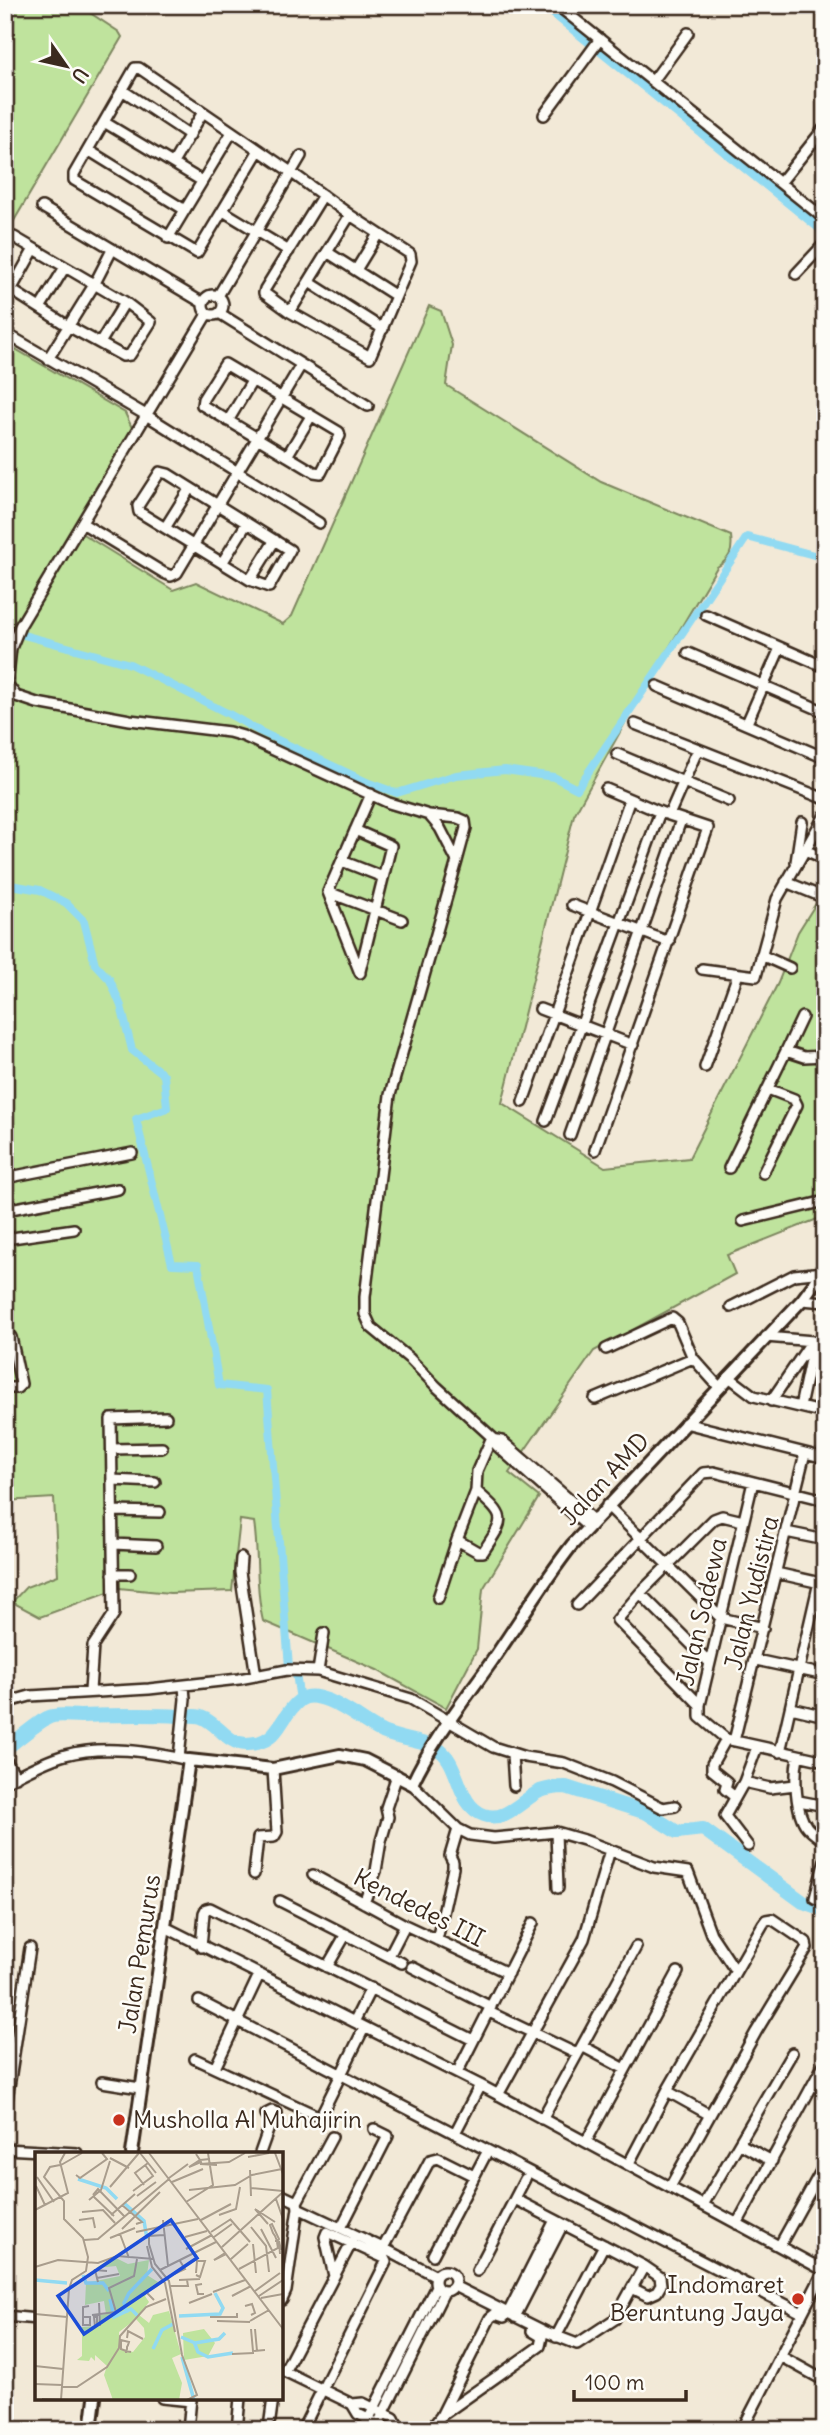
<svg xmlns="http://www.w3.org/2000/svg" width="830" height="2435" font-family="Delius,sans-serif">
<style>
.green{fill:#bfe39d;stroke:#7d865e;stroke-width:2}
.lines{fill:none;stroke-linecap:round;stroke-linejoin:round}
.canal{stroke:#91daf2;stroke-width:8}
.river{stroke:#91daf2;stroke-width:14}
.minor-casing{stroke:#3b2a1e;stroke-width:14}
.tertiary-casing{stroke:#3b2a1e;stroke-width:16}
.minor{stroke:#fdfcf7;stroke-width:9}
.tertiary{stroke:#fdfcf7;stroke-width:10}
.poi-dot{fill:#c8321e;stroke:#fdfcf7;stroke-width:2.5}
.labels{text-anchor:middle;stroke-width:5;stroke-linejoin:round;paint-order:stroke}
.street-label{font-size:24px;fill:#3b2a1e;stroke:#fdfcf7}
.poi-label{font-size:24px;fill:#3b2a1e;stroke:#fdfcf7;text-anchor:start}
.inset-river{fill:none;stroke:#91daf2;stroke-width:3.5}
.inset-road{fill:none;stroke:#a99d8d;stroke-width:2}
.view{fill:#1d4ed8;fill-opacity:0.15;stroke:#1d4ed8;stroke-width:3.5}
.inset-edge{fill:none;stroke:#3b2a1e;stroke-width:3.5}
</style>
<rect width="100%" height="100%" fill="#f2e9d7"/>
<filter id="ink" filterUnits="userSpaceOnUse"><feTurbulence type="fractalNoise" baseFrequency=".0143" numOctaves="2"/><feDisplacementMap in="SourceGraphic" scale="14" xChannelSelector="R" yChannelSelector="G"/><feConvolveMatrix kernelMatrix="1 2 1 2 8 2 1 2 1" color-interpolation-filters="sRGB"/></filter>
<g filter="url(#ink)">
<!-- green -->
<path class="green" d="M5,5H78L119,32L122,37L5,236Z
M429,306L441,311L452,345L446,385L601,482L731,536C733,552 730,559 717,567L635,705L574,815L502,1103L605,1167L689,1158L778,983L798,932L825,889V1216L727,1255L735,1274L594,1351L509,1473L539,1497L483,1589L477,1649L446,1708L377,1670L263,1621C255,1589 259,1555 254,1522L240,1520L232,1591L170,1593L119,1588L40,1617L12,1602L26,1587L58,1575L54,1498L5,1501V343L125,413L134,432L73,528L173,590L196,582L283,624L292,616Z"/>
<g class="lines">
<!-- canal -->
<path class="canal" d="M5,630L130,664L229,714L259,731L369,783L397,793L456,775L505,770L554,777L577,789L747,537L825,558
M5,884L40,890L66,903L84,921L95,964L110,980L121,1006L132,1050L164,1075L167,1108L136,1119L172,1264L198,1265L219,1385L267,1390L289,1667L296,1674L300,1700"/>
<!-- river -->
<path class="river" d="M547,5L822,227L825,236
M5,1749C17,1741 41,1718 53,1716C61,1714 71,1716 80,1716C113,1715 147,1714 180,1716C186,1716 196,1715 201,1717C218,1723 227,1744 246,1744C281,1744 278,1717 300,1700C320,1684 366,1726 385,1733C402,1740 419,1740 436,1748C461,1760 455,1805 484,1815C505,1823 523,1799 540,1791C549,1788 557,1787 566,1787L647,1813L677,1832L703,1829L803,1902L825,1910"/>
<defs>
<path id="minor" d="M557,5L825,219
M653,81L688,33
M122,90L190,135
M544,115L600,39
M104,122L202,181
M88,150L185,210
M259,150L197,253L74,180V174L135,68H139L288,170L350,215L410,254L411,261L370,357L290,312L264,293L265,289L323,195
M173,163L203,112
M780,183L825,127
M42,207L203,303
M223,211L289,251
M168,238L232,132
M5,244L8,238L14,237L125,302L151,322L130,355L123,356L68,326L5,286
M327,252L396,296
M356,270L378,234
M796,274L825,243
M309,282L383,329
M11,290L34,249
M203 305a10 10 0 1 1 20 0a10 10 0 1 1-20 0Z
M218,296L301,156
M40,308L65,267
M290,312L350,215
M219,313L368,406
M207,314L20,626L11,648L7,684L16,696L37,703L130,720L229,732L243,736L389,803L429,815L440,828L457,861L390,1095L365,1297V1314L371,1327L410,1359L437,1387L494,1439L497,1446L588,1527
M5,333L146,415L319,523
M100,343L125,302
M48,359L94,285L112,250
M225,364L339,432L340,436L321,473L314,472L202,405L203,399Z
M228,421L252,381
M287,456L311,416
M160,472L168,474L290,550L269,587L250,580L139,512L138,506Z
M82,523L164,573L171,576L177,573L301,365
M165,528L190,488
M222,563L247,523
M250,580L275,540
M706,615L825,667
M688,653L825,712
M657,686L825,758
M747,723L780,648
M635,724L825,799
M617,754L729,801
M606,789L660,812
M429,815L458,818L465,821L466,828L457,861
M669,815L698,749
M355,830L391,846L360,971
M805,850L825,859
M342,861L383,877
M796,862L802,822
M786,882L825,898
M328,892L402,920
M572,905L669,942
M761,955L790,968
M702,969L756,976L777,899L825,815
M360,973L328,892L371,794
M540,1009L633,1045
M786,1051L802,1017
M705,1067L738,974
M523,1102L630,799
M546,1121L660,812L708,828L595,1150
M570,1135L681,820
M729,1168L786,1051L804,1057L825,1056
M763,1173L797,1105L794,1099L768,1089
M5,1178L132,1153
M5,1210L118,1189
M743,1221L825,1201
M5,1239L74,1229
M802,1300L825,1302
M731,1307L794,1275L823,1272
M5,1334L11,1337L21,1384L17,1388H5
M766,1337L825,1342
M606,1349L672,1318L678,1323L693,1358L719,1387
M729,1377L754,1396L825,1413
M595,1399L693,1358
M771,1401L812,1341
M800,1407L814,1341
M685,1423L825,1458
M494,1439L502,1441L594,1521
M112,1449L162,1448
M112,1480L155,1482
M753,1482L700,1705V1717L726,1739L825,1761
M607,1505L721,1618L763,1628
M112,1511L160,1512
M786,1532L825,1540
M457,1540L478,1552H483C505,1518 508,1519 476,1491
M113,1544L156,1546
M241,1558L240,1572L256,1676
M776,1573L825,1584
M113,1574H130
M640,1593L710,1663
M438,1598L457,1540L476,1491L477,1471L492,1437
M577,1605L703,1473L714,1472L825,1500
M756,1660L825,1675
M318,1671L324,1633
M5,1686L11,1702
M90,1691L93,1646L114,1614L111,1419L166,1417
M5,1703L30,1696L149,1689L239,1679L287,1670L318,1671L411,1699L493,1747L525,1757L564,1763L612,1782L663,1808L675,1806
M700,1705L617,1620L640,1593L714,1519L722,1516L743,1521
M791,1708L825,1716
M726,1739L712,1764V1770L727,1782L725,1789L735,1797
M734,1741L805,1453
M780,1752L819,1582
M512,1754L514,1786
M798,1756C794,1775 795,1812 807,1827C812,1833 819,1837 825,1842
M179,1758L185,1699L184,1686
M5,1759L16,1777
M5,1782C24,1772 44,1761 65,1755C104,1744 150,1752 189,1760
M744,1782L770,1788L795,1785
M412,1784L458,1829L470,1835L494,1838L556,1832L584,1840L654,1867L688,1872L711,1934L735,1970
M799,1801L825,1806
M556,1832L558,1888
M748,1846L725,1816L744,1782L757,1747
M825,1860L815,1898L825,1902
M254,1874L258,1838L274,1837L277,1832L273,1769
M313,1875L405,1925L508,1973
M280,1901L402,1963
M364,1903L376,1871L381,1841L388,1817L386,1808L397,1775
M165,1927L480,2085L825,2271
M437,1940L453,1868V1862L450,1856L458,1829
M201,1947L204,1913L206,1909L210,1908L473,2040
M389,1956L405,1925
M327,1967L346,1934
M412,1967L491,2007
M199,2001L802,2313
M489,2012L577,2054
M354,2022L371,1988
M582,2046L625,2069
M195,2059L320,2117L364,2028
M215,2068L259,1975
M457,2073L533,1923
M102,2082L140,2088
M667,2091L710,2115
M498,2095L584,1939L610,1850
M5,2113L30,1948
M542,2119L636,1947
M455,2133L480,2085
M586,2142L678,1972
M740,2144L772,2161
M5,2149L77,2153
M260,2153L271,2122L277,2119V2113L272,2111L266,2114L271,2122
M628,2165L667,2091L763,1924L766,1920L772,1919L806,1942L807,1948L756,2032L670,2187
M282,2195L297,2202
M297,2202L298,2208L383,2248L436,2276
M297,2202L332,2137
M703,2205L792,2053
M737,2224L824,2064
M341,2228L388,2136L374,2129
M780,2245L825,2164
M383,2248L430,2160L438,2158L474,2176
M433,2255L485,2156
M435 2281a10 10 0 1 1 20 0a10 10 0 1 1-20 0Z
M477,2271L525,2179
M454,2286L546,2332L577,2344L615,2319L644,2266L515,2199
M632,2288L648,2296L657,2292L661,2285L660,2277L644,2266
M282,2300L286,2291L298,2208
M508,2313L555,2220
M5,2316L37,2319
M515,2317L563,2224
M556,2337L604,2245
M780,2356L818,2377H825
M282,2370L352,2404
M285,2370L352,2242
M162,2398L191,2401
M363,2403L394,2418L398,2427L389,2429L358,2414L352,2404Z
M441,2416L540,2346L542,2337L532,2331
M270,2420L273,2398
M7,2430L9,2407
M188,2430L191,2398
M237,2430L240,2398
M302,2430L386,2262L384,2258L327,2232L325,2237L334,2276
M363,2430L436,2286
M375,2430L444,2292
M430,2430L441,2416L490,2318L495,2314L504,2317
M742,2430L825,2269"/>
<path id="tertiary" d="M132,2153L189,1760L273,1769L340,1755L365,1760L412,1784C433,1739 463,1702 492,1661C519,1622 543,1582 572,1545L802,1300L825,1269
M91,2430L95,2398"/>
</defs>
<!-- minor casing -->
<use href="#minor" class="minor-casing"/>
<!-- tertiary casing -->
<use href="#tertiary" class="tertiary-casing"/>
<!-- minor -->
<use href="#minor" class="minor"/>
<!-- tertiary -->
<use href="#tertiary" class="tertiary"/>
</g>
</g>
<!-- markers -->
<g class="poi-dot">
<circle cx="119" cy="2120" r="7"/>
<circle cx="798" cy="2299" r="7"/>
</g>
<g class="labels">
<!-- street labels -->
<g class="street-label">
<text transform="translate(605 1479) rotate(-47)" y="8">Jalan AMD</text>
<text transform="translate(752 1593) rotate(-76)" y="8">Jalan Yudistira</text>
<text transform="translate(702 1612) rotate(-77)" y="8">Jalan Sadewa</text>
<text transform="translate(419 1908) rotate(27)" y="8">Kendedes III</text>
<text transform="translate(140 1954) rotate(-81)" y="8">Jalan Pemurus</text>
</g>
<!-- poi labels -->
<g class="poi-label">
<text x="133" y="2128">Musholla Al Muhajirin</text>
<text x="784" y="2293" text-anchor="end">Indomaret<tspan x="784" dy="28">Beruntung Jaya</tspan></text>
</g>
</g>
<!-- overview -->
<g transform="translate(35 2152)">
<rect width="248" height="248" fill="#f2e9d7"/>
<path d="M79,105L93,112L114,108L112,123L123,130L110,144L114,150L104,163L114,171L118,163L134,159L146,202L137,206L147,231L144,248H78L69,223L72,214L60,203V209L56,205L54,209L42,208L47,204V175L62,174L65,163L71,162L69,149L50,153L51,131L85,124L81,114L61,116ZM101,167L109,176L110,185L98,200L84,196V180ZM169,177L180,191L173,204L149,208L148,181Z" fill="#bfe39d" fill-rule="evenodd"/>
<path class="inset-river" d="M43,27L71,36L82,47M89,51L109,69L112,87M48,123L51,131H68L74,139M0,128L32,131M75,147L79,165L96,157L103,164M92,161L89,151L94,141L117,117M144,164L185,162L188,156L180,141M146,185L160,191L184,187L190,181M159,190L163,200L173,205L198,201M118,197L127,178L138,172M147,205L159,248"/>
<path class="inset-road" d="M105,1L121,21M114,1L248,177M240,1L248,22M161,2L165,8L166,10L154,15L165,8L175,7M213,5L234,1M75,6L94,16M25,13L15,15L9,25L29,49V67L48,86L53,105L51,119L37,128L34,137L26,248M26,13L47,1M182,13L165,12L194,10L210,1M215,18L216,44M41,23L45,26L72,7L67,1M2,25L19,50M134,26L153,12M137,30L168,17M109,33L100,21L113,11M1,34L10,53M75,35L104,1M216,36L248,39M154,38L200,33L217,23L247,17M98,39L118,24L110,13M58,43L63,37L90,65M102,44L121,30M59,45L79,64M241,47L248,67M54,48L66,38L75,9M151,50L178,33L173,1M87,53L107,70L101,72M0,58L33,41L25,10L30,1M47,60L68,58L80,71M76,63L100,42M184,63L201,57L205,35M195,67L215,90M44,68L58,66L60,76M128,68L133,114M166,68L196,52M233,72L220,57L240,70M216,75L231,94L234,120M87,77L125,40M226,77L241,106M101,80L163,67M176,80L196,67M85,82L94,106M129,83L114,84V92L120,112L134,129L147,203L162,243L152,248M150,85L172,79M179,85L197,72M75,86L100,76M49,88L63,87L134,27M240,89H242L244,87L237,72L235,73L238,81L240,84L242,89M218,92L221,121M112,94L117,115L130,131L140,180M187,95L248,40M151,97L177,83M190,101L179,108L191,102M245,102L244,89L246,98M196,107L213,92M0,115L23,108L63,111L82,104L119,107M204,117L243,96L242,90M125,118L181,90M139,122L150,117L145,109M161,123L165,125L170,109H162L161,121M62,126L84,122M144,128L165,127M63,130L60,118L72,119M167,132L161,133L163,142H169M134,134H153L152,128M220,139L245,121M178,140L210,128M197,144L216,134M224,144L248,128M226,146L248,142M119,148L111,140L128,128M64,151L65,174M154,151L177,142M210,154L217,152L220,161L216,163M0,162L32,165M57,163L81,160L74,136L99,124L102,107M48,165H55V173H48V155L54,154M59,165H62V174H60ZM175,165H202V161M182,169L215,170M215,169L234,158M216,177L218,199L230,198M220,177L222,199M92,186L93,179L108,187M91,201V199L92,197V195L93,193L94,190L86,188V197L91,199L96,200M197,202L219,201M0,214L28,217M0,232L27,233M27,235H42L72,215L84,196L85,184L111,155L131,147M7,247L34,248"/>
<path class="view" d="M136,68L162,106L49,182L23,144Z"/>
<rect width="248" height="248" class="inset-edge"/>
</g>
<!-- margin -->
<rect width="830" height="2435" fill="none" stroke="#fdfcf7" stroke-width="28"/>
<rect x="14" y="14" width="802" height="2407" fill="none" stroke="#3b2a1e" stroke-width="2.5" filter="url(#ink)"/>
<!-- north arrow -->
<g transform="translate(66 66) rotate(124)" stroke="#fdfcf7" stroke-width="5" paint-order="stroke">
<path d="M0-5L12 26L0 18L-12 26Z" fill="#3b2a1e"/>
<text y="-10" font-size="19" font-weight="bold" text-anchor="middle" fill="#3b2a1e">U</text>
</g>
<!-- scale -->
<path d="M574 2390v10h112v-10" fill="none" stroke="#3b2a1e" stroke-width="3.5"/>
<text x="585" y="2390" font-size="21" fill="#3b2a1e" stroke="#fdfcf7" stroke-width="5" paint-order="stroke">100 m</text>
</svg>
